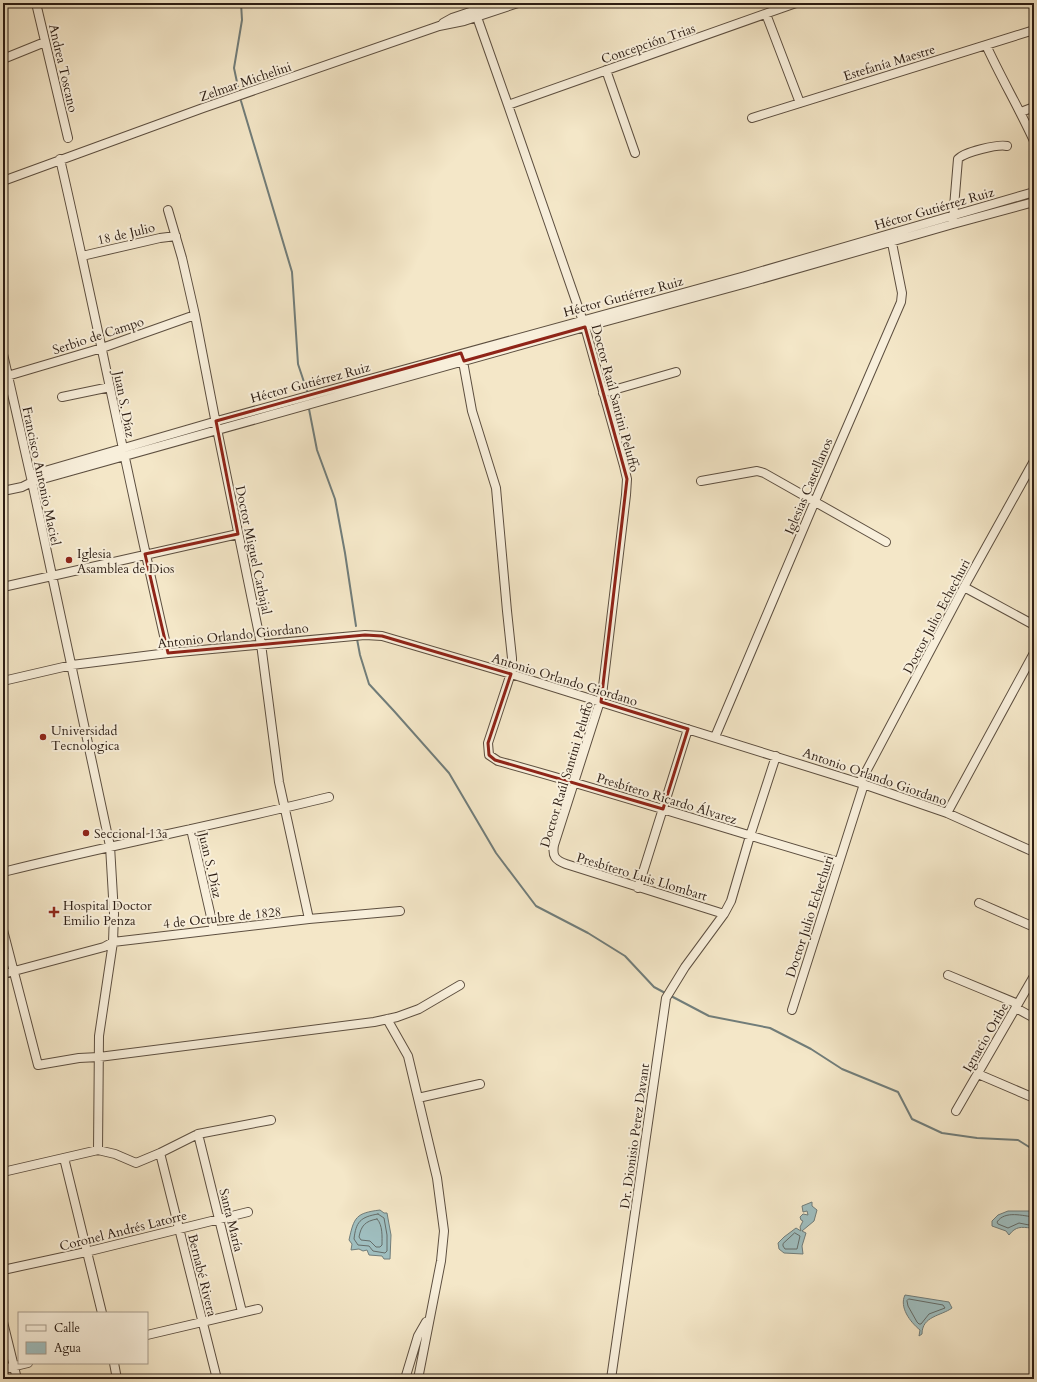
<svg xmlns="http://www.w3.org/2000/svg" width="1037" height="1382" font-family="Cardo,serif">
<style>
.water{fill:#9fbebf;stroke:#717d7a}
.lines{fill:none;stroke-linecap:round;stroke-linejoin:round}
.shore{stroke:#656d69;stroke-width:1}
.stream{stroke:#717d7a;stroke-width:2}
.minor-casing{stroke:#5d4f40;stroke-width:10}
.minor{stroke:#f8efdb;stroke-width:8}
.marked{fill:none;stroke:#8f2418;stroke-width:3;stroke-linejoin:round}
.poi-dot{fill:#8f2418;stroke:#f8efdb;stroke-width:1.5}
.labels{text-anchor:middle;stroke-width:4;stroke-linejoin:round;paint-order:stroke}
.street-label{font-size:13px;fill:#2b1c13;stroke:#f8efdb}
.poi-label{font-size:13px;fill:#2b1c13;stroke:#f8efdb;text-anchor:start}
</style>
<rect width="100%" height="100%" fill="#f4e7c8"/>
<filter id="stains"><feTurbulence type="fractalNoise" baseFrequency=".005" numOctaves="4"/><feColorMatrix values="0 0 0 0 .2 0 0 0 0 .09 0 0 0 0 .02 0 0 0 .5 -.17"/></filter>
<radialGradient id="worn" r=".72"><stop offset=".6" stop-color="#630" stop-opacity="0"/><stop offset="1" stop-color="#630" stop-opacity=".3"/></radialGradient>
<!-- water -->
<path class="water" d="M812,1202V1206L817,1210L814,1221L802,1231L806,1233L802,1246L803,1254L784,1253L779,1249L778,1243L784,1237L796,1228L801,1231L800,1227L803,1221L801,1220L800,1217L803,1214L808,1215L807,1211L803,1212L802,1206Z
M380,1210L384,1213H387L391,1235L390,1259H384L382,1256L369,1255L367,1250L363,1251L359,1249L351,1250L352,1244L349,1240C354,1217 356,1213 380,1210Z
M1008,1211H1029L1034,1214V1233L1031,1228C1021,1227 1016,1226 1009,1235L1006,1231L992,1226V1221L998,1215Z
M905,1295L949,1302L952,1308C941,1316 922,1316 922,1334L919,1336L920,1330C910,1322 899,1307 905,1295Z"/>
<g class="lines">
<!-- shore -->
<path class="shore" d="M378,1214L384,1218L387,1235V1251L385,1253L373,1251L369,1246L358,1245L354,1239C356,1222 360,1217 378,1214Z
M1034,1217C1023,1216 1005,1210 997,1222L998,1224L1008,1228L1019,1223L1034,1226
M377,1219C383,1225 382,1237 382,1245L380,1247H376L370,1241L361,1240L359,1237C361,1226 365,1221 377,1219Z
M795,1233L800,1236L797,1249H785L783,1246V1244Z
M909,1299L943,1305L945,1308L929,1314L921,1324H919L917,1322L908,1306L907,1301Z"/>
<!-- stream -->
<path class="stream" d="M238,87L234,68L242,20L241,3
M241,101L292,272L298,364L308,394
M309,409L317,450L335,499L345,553L356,626
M357,639L360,655L369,684L394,711L449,773L496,853L536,906L588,933L625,956L654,987L667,994
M671,996L709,1016L770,1028L811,1049L842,1069L898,1092L912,1119L942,1133L977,1138L1018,1140L1034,1150"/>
<defs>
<path id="minor" d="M36,3L68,138
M472,3L508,105L585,327L624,466L627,479L626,495L602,695L554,845C552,856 555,860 566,864L724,914
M766,14L800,103
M443,23L452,18L497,3
M986,45C1001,78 1019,108 1034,141
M3,59L45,42
M606,70L635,153
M508,105L796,3
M1021,112L1034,107
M752,118L1034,30
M60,159C98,324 130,489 168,653
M3,181L203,108L439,26L464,21L518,3
M168,210L182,258L195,315L217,429L261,644L279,782L309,919
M953,219L958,159C964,152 998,144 1007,146
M82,256L160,238L176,236
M3,354L32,482L110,846L114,914L113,942L99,1036L98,1150
M462,356L472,411L496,488L507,611L512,658V670L488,743L489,755L498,761C612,792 725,829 839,862
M4,377L102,348L195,315
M603,393L676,372
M62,397L110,387
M31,475L217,421L745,276L1034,192
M701,481L757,471L764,473L886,542
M3,491L22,487L32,482L585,327L747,283L953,224L1034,202
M3,587L238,534
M964,587L1034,625
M3,681L72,665L168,653L365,635L382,636L511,674L860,783L947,813L1034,852
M715,737L815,501L901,302L902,293L891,238
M860,783L964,587L1034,461
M947,813L1034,653
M191,829L214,930
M3,872C111,845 221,824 329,797
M638,888L688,729
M979,903L1034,927
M3,930L38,1065L79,1058L99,1057L374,1022L397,1017L419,1009L460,985
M3,974L104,947L113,942L309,919L400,911
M948,975L1018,1004
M1016,1008L1034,1018
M792,1010L864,784
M387,1019L408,1056L437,1178L444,1231L441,1261L418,1379
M978,1074L1034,1098
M418,1098L480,1084
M956,1111L1034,976
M198,1134L242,1312
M160,1153L217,1379
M64,1158L102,1313
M3,1172L98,1150L115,1154L136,1163L160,1153L198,1134L271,1120
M3,1270L86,1252L248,1212
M3,1322L17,1379
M147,1335L258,1309
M114,1363L117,1379
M3,1369L28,1363
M405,1379L418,1336L426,1322
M611,1379L666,998L685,967L724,914L731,901L750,836L776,756"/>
</defs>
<!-- minor casing -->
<use href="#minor" class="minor-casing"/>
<!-- minor -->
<use href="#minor" class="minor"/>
</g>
<!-- marked area -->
<path class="marked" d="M585,327L627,479L601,702L688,729L663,809L495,760L489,755L488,743L511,674L382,636L365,635L168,653L145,554L238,534L216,421L461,353L464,361Z"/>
<!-- markers -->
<g class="poi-dot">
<circle cx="69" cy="560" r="4"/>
<circle cx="43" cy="737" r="4"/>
<circle cx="86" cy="833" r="4"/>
<path d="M52 906h4v4h4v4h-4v4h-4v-4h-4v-4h4z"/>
</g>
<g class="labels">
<!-- street labels -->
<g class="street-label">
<text transform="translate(648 43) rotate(-19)" y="5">Concepción Trias</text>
<text transform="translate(889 62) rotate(-17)" y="5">Estefanía Maestre</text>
<text transform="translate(64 68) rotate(77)" y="5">Andrea Toscano</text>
<text transform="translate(245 81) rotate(-19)" y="5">Zelmar Michelini</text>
<text transform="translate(934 208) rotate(-16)" y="5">Héctor Gutiérrez Ruiz</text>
<text transform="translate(126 233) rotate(-13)" y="5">18 de Julio</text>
<text transform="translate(623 296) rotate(-15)" y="5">Héctor Gutiérrez Ruiz</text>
<text transform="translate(98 335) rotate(-18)" y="5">Serbio de Campo</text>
<text transform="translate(310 382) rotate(-15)" y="5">Héctor Gutiérrez Ruiz</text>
<text transform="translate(616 398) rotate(75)" y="5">Doctor Raúl Santini Peluffo</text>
<text transform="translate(125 404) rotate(79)" y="5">Juan S. Díaz</text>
<text transform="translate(42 476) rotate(78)" y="5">Francisco Antonio Maciel</text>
<text transform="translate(808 486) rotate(-67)" y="5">Iglesias Castellanos</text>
<text transform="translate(254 550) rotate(78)" y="5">Doctor Miguel Carbajal</text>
<text transform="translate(936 616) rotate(-62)" y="5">Doctor Julio Echechuri</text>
<text transform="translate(233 635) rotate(-6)" y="5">Antonio Orlando Giordano</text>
<text transform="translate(565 679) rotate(17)" y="5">Antonio Orlando Giordano</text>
<text transform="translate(566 774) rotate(-73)" y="5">Doctor Raúl Santini Peluffo</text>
<text transform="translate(875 776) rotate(19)" y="5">Antonio Orlando Giordano</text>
<text transform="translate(667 798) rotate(17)" y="5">Presbítero Ricardo Álvarez</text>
<text transform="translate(211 865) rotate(77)" y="5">Juan S. Díaz</text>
<text transform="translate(642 876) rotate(17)" y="5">Presbítero Luis Llombart</text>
<text transform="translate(809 916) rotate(-72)" y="5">Doctor Julio Echechuri</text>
<text transform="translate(222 917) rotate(-6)" y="5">4 de Octubre de 1828</text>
<text transform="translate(985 1037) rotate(-60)" y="5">Ignacio Oribe</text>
<text transform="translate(634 1136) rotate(-82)" y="5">Dr. Dionisio Perez Davant</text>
<text transform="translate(232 1220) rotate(76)" y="5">Santa María</text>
<text transform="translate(123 1230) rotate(-14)" y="5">Coronel Andrés Latorre</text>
<text transform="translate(203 1275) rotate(76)" y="5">Bernabé Rivera</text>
</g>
<!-- poi labels -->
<g class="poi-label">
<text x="77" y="558">Iglesia<tspan x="77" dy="15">Asamblea de Dios</tspan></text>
<text x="51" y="735">Universidad<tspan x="51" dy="15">Tecnologica</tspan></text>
<text x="94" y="838">Seccional 13a</text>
<text x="63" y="910">Hospital Doctor<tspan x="63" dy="15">Emilio Penza</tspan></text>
</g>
</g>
<!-- margin -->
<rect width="1037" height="1382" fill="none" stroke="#f4e7c8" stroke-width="16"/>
<rect x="4" y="4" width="1029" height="1374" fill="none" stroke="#2b1c13" stroke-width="2"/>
<rect x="8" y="8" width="1021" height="1366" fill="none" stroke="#2b1c13"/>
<!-- legend -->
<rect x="18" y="1312" width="130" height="52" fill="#f8efdb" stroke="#a69b8b"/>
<rect x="26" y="1325" width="20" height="6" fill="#f8efdb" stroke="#a69b8b"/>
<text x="54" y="1332" font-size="12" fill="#2b1c13">Calle</text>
<rect x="26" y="1342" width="20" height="12" fill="#9fbebf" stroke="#a69b8b"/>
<text x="54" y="1352" font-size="12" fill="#2b1c13">Agua</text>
<rect width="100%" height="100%" filter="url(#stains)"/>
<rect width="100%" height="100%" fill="url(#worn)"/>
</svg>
